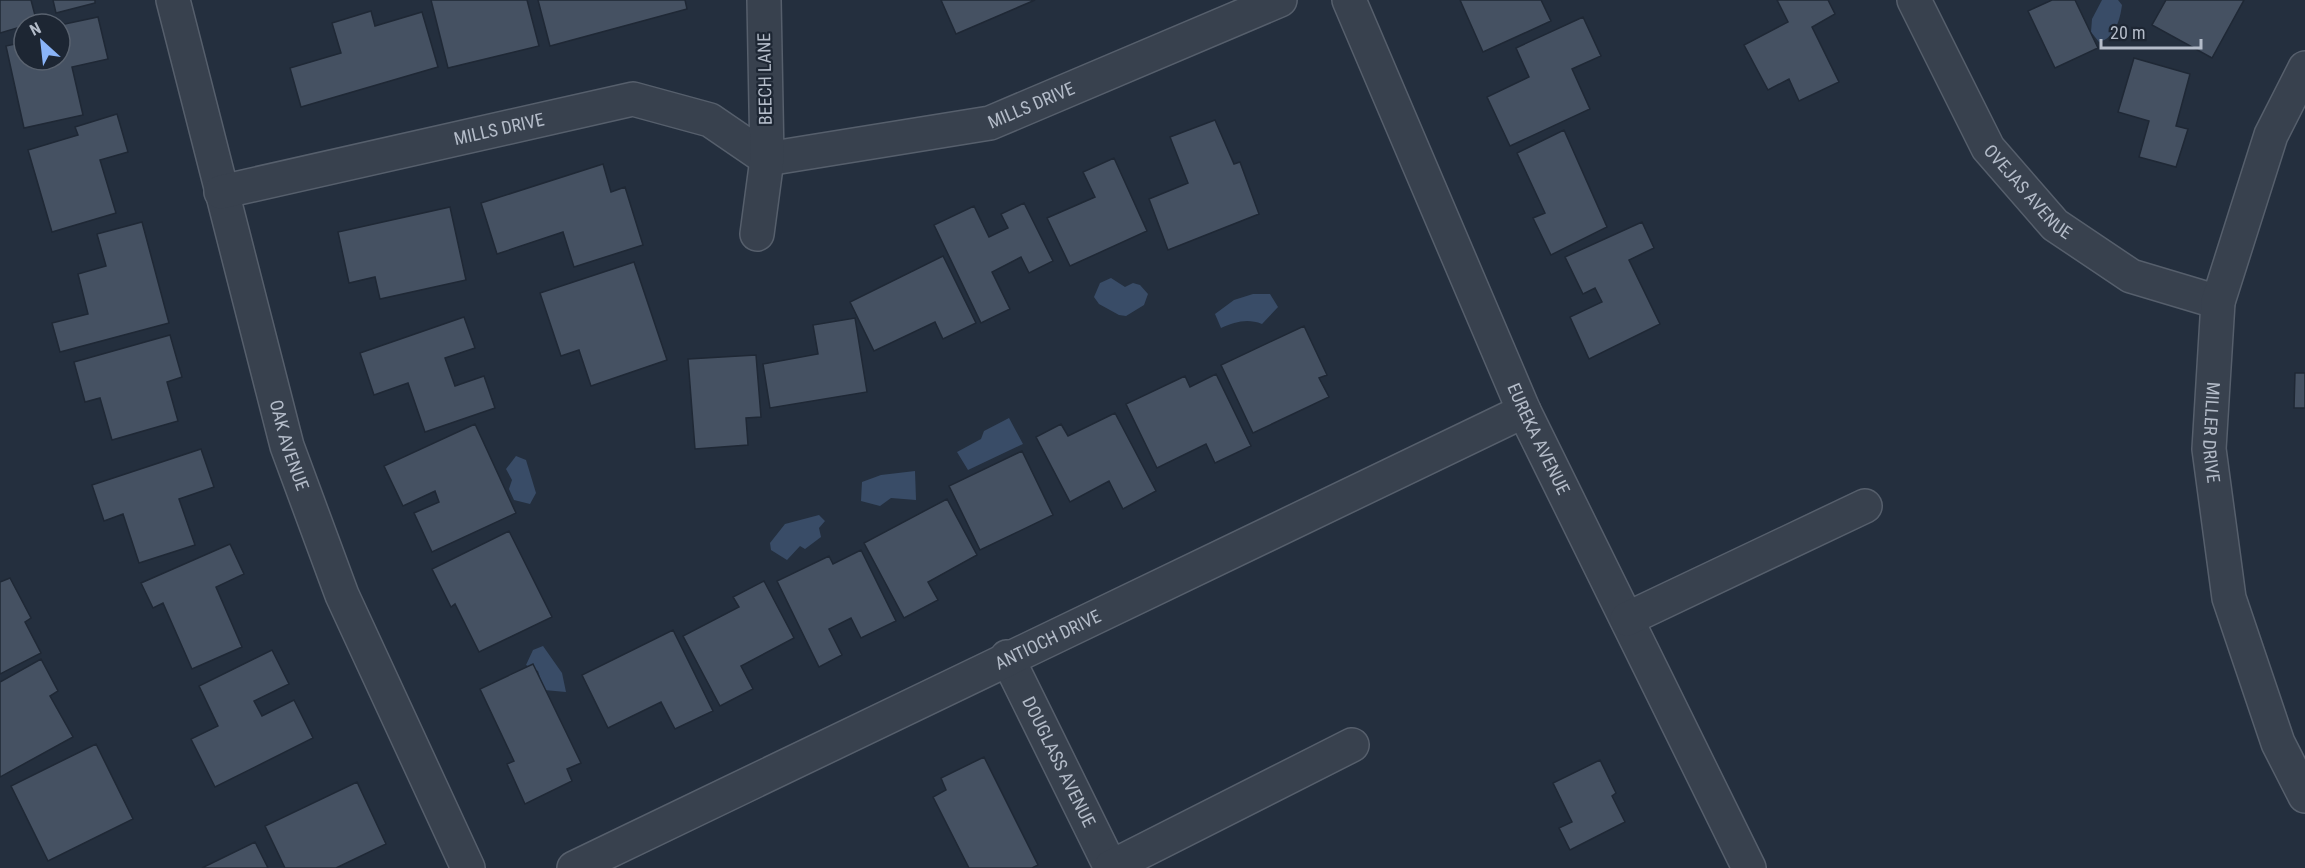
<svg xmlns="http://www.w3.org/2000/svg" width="2305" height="868" font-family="'Roboto Condensed',sans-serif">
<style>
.water{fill:#394c67}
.building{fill:#455162;stroke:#1f2835;stroke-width:1.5}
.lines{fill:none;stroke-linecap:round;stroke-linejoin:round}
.minor-casing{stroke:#565f6c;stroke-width:36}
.minor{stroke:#38414e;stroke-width:33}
.labels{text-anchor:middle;stroke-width:4.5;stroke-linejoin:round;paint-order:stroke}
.street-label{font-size:18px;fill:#b4bcc9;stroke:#1d2633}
</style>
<rect width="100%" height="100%" fill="#242f3e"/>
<!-- water -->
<path class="water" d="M2102,0H2118L2122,5C2120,20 2115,38 2099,42L2091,32L2092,19Z
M1111,278L1125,287L1133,283L1140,285L1148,294L1144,305L1126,316L1119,315L1099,304L1094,297L1100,283Z
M1253,294H1270L1278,307L1262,324C1247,318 1235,322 1221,328L1215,314L1234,300Z
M1009,418L1023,444L968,470L957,452L981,439L984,431Z
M516,456L526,460L536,493L530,504L514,500L509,489L512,480L506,469Z
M915,471L916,500L891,498L880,506L861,501L862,482L881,475Z
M819,515L825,521L819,528L821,537L805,549L800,546L787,560L771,550L770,543L785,524Z
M543,646L562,673L566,692L544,690L538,671L526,665L533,650Z"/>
<!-- building -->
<path class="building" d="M0,0H31L37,23L24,24V26L0,33Z
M53,0H95V3L56,13Z
M431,0H527L539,46L448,68Z
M538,0H685L687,9L550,46Z
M941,0H1035L956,34Z
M1460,0H1541L1551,21L1483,52Z
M1777,0H1828L1835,14L1812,27L1839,82L1799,101L1789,79L1768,90L1744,45L1788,22Z
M2052,0H2075L2098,48L2055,68L2028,11Z
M2166,0H2244L2212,58L2152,25Z
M371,11L375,26L422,12L438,67L301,107L290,68L341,53L332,23Z
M98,17L108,59L72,67L83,115L24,128L6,46L24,42V60H60V25Z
M1583,17L1601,56L1572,69L1590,109L1510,146L1487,97L1529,77L1516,48Z
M2134,58L2190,74L2176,126L2188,129L2176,167L2139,157L2149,121L2118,112Z
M117,114L128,152L100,160L116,213L52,232L28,150L78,135L75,127Z
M1215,120L1234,164L1240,162L1259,214L1168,250L1149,199L1188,183L1170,137Z
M1564,130L1607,227L1551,255L1533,218L1545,213L1517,153Z
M1114,158L1147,231L1070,266L1047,218L1095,197L1083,172Z
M603,164L611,192L625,187L643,245L574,267L563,232L497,254L481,203Z
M1024,203L1053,261L1029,273L1021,257L992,272L1010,309L981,323L934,225L974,206L989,237L1008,228L1001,214Z
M450,207L466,280L380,299L375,277L349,283L338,232Z
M142,222L169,323L60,352L52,323L88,314L78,274L106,266L97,234Z
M1642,222L1654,248L1629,260L1660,324L1589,359L1570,317L1602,302L1595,288L1583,294L1565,257Z
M943,256L976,323L943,339L935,322L874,351L850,302Z
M634,262L667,360L591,386L579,350L561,356L540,293Z
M464,317L475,348L445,358L455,386L484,376L495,408L425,432L408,383L374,395L360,353Z
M855,318L867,392L770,408L763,364L818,354L813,325Z
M1304,326L1327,375L1319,378L1329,397L1253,433L1221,365Z
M170,335L182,377L167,382L178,421L112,440L100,398L85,402L74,362Z
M756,355L761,417L746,418L748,445L695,449L688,359Z
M2295,373H2305V408H2294Z
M1216,374L1251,446L1215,463L1206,444L1157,468L1126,404L1185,376L1190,387Z
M1115,413L1156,491L1123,509L1109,481L1070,502L1036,437L1061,424L1068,436Z
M475,424L516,513L432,552L414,513L439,502L435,491L403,506L384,466Z
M201,449L214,487L179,499L195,545L139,563L123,514L104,521L92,485Z
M1022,451L1053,515L980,550L949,486Z
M947,499L977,555L928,582L938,600L904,618L864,543Z
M509,531L552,617L479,652L455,604L451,607L432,569Z
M230,544L244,574L216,587L242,647L192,669L163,603L153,608L141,583Z
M861,550L896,621L861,638L851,618L829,629L842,655L819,667L777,581L829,556L833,564Z
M10,578L31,618L25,622L41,653L0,674V582Z
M764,581L794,638L741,666L753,689L720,706L683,636L739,607L733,597Z
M673,630L713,711L675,729L661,702L608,728L582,675Z
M272,650L289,684L254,701L262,716L294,700L313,738L215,787L191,739L218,726L199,686Z
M41,659L58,691L50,696L73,737L0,777V682Z
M533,664L581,763L567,769L572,781L525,804L507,764L514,761L480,689Z
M96,744L133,819L48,861L11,786Z
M984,757L1038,865L1032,868H969L933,797L946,790L941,778Z
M1600,760L1616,793L1612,796L1625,822L1570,850L1559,828L1572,822L1553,783Z
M357,782L386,844L336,868H285L265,826Z
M255,842L268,868H202Z"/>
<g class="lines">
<defs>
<g id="minor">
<path id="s1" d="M173,0L287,446L342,595L468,868"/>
<path id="s2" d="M1349,0L1524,411L1749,868"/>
<path id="s3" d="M1914,0L1988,148L2055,225L2131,276L2218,302"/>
<path id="s4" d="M2305,68L2271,135L2218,302L2209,449L2229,598L2278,743L2305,796"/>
<path id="s5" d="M221,192L633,99L710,120L767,159L990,123L1280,0"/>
<path d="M757,234L767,159L764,0"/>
<path d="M1627,619L1865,506"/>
<path id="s6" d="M1007,657L1111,868"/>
<path d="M1111,867L1352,745"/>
<path id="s7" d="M574,868L1524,411"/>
</g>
</defs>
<!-- minor casing -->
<use href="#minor" class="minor-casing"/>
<!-- minor -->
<use href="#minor" class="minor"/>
</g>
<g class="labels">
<!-- street labels -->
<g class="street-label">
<text transform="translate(765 79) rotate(-91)" y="6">BEECH LANE</text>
<text dy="6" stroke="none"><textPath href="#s5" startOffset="842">MILLS DRIVE</textPath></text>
<text dy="6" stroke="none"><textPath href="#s5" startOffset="285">MILLS DRIVE</textPath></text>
<text dy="6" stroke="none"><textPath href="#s3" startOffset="225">OVEJAS AVENUE</textPath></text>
<text dy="6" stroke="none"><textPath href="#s4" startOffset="381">MILLER DRIVE</textPath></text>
<text dy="6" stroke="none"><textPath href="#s2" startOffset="478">EUREKA AVENUE</textPath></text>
<text dy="6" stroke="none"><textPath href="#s1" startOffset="460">OAK AVENUE</textPath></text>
<text dy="6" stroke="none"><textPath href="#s7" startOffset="526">ANTIOCH DRIVE</textPath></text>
<text dy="6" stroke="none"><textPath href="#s6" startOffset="117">DOUGLASS AVENUE</textPath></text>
</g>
</g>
<!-- north arrow -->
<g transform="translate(42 42) rotate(333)"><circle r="28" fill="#1d2633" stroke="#59626f" stroke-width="1.5"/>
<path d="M0-4.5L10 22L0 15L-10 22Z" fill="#8ab4f8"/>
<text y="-9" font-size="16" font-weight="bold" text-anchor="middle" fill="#b4bcc9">N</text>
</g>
<!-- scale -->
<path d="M2101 39v9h100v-9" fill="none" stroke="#b4bcc9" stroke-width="3"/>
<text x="2110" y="39" font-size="18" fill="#b4bcc9" stroke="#1d2633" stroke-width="4.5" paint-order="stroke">20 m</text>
</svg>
